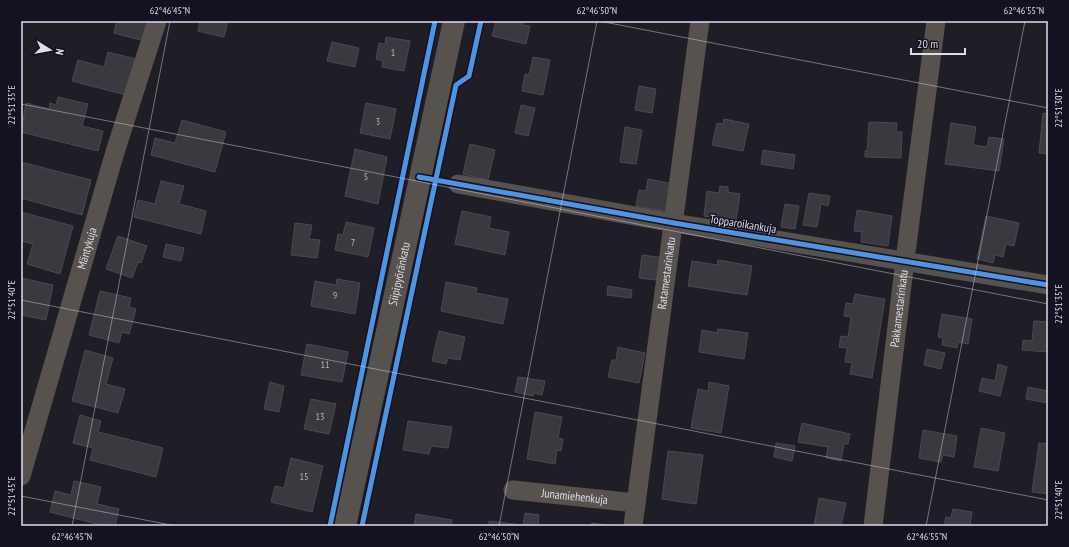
<svg xmlns="http://www.w3.org/2000/svg" width="1069" height="547" font-family="'PT Sans Narrow',sans-serif">
<style>
.building{fill:#3a3940;stroke:#4a4950}
.lines{fill:none;stroke-linecap:round;stroke-linejoin:round}
.minor{stroke:#58524e;stroke-width:19}
.tertiary{stroke:#58524e;stroke-width:22}
.cycleway-casing{stroke:#141121;stroke-width:8}
.cycleway{stroke:#4d94e3;stroke-width:5}
.ticks{fill:none;stroke:#dedde9;stroke-width:1;stroke-opacity:0.45}
.labels{text-anchor:middle;stroke-width:3;stroke-linejoin:round;paint-order:stroke}
.number-label{font-size:10px;fill:#b5b4bf}
.street-label{font-size:12px;fill:#dedde9;stroke:#141121}
.neatline{fill:none;stroke:#dedde9;stroke-width:1.5}
.ticks-label{font-size:10px;text-anchor:middle;fill:#dedde9}
</style>
<rect width="100%" height="100%" fill="#1f1e26"/>
<!-- building -->
<path class="building" d="M117,21H149L144,41L114,33Z
M200,21H228L224,37L198,31Z
M496,21H524L523,25L530,26L526,44L492,36Z
M386,37L410,41L404,71L382,67L383,61L376,59L379,43L385,44Z
M332,42L359,48L355,67L327,61Z
M108,52L136,59L126,95L72,81L78,60L104,67Z
M533,57L550,60L543,95L522,91L525,74L529,75Z
M639,86L656,89L652,113L635,110Z
M58,97L88,104L82,126L103,131L98,151L21,132L26,103L49,109L50,103L56,105Z
M366,103L396,109L390,139L360,133Z
M521,105L535,108L528,136L515,133Z
M1043,113L1048,114V154L1039,153Z
M724,119L749,124L743,151L712,145L717,123L723,124Z
M182,120L226,132L215,172L151,155L155,138L175,143Z
M869,122L897,123L896,132H902L901,158L865,157V151H867Z
M951,123L976,127L973,145L987,147L989,137L1004,139L999,171L945,164Z
M625,127L642,130L636,164L620,162Z
M470,144L495,150L488,180L463,174Z
M355,149L387,157L378,204L345,196Z
M763,150L795,155L793,169L761,164Z
M21,162L91,180L82,215L21,198Z
M648,179L673,184L668,212L636,206L639,190L646,191Z
M161,181L184,186L179,204L206,211L201,234L134,217L138,200L155,204Z
M720,186L728,187V192L740,194L736,221L704,216L707,191L719,193Z
M809,193L830,196L828,206L821,204L817,227L803,225Z
M785,204L799,206L795,229L781,227Z
M857,210L892,216L888,246L861,242L862,232L854,231Z
M462,211L491,217L489,228L509,232L505,255L455,244Z
M21,212L73,226L60,274L27,264L33,244L21,241Z
M986,216L1019,223L1014,246L1006,244L1003,257L995,255L993,263L977,259Z
M346,222L374,228L368,257L335,250L338,234L343,235Z
M295,223L312,225L309,239L320,240L317,258L291,255Z
M118,236L147,246L141,263L138,262L132,278L106,269Z
M166,244L184,248L181,261L163,257Z
M642,255L666,258L664,281L639,278Z
M718,260L752,266L747,295L688,286L692,261L717,265Z
M21,278L53,285L46,320L21,315Z
M337,279L360,283L355,314L311,306L315,281L336,285Z
M446,282L477,288L476,293L508,299L503,324L441,311Z
M608,286L632,290L631,298L607,295Z
M100,291L131,298L129,307L136,309L129,334L122,332L119,343L89,335Z
M855,294L885,299L872,378L850,374L852,363L845,362L847,348L839,347L841,336L848,337L851,317L844,316L846,303L853,304Z
M942,314L972,319L968,344L958,342L957,348L942,345L943,338L938,337Z
M1034,321L1048,322V352L1022,350L1023,340L1032,341Z
M718,329L748,333L744,359L699,352L702,330L717,333Z
M439,331L465,337L460,360L448,358L446,364L432,361Z
M307,344L348,352L342,382L301,375Z
M618,347L645,353L639,383L608,377L612,360H616Z
M927,349L945,353L941,369L924,365Z
M85,350L113,358L106,384L125,389L118,413L72,401Z
M998,364L1007,367L1000,396L979,391L982,378L995,381Z
M518,377L545,381L542,395L534,393L533,396L515,392Z
M270,382L284,386L279,412L264,409Z
M709,382L729,386L721,433L691,428L698,389L708,391Z
M1028,387L1048,391V403L1026,399Z
M311,399L336,404L329,434L304,429Z
M535,412L562,417L558,438L563,439L561,451L557,450L555,464L527,459Z
M80,415L101,421L98,432L163,448L156,477L90,460L93,448L73,443Z
M408,421L452,427L448,448L431,446L429,454L403,450Z
M802,423L850,434L848,444H844L841,461L826,458L828,447L798,442Z
M981,428L1005,433L998,471L974,467Z
M923,430L957,436L954,457L943,455L941,462L919,458Z
M776,443L795,446L792,461L774,457Z
M1039,443L1048,444V494L1032,492Z
M668,451L703,455L696,504L662,499Z
M291,458L323,466L312,512L271,502L275,486L284,488Z
M74,481L101,487L97,504L119,509L115,526H105L50,512L55,491L71,495Z
M819,498L846,503L841,526H814Z
M953,509L972,512L970,526H944L946,517L951,518Z
M525,513L539,515L538,526H489V521L523,525Z
M416,514L452,520L451,526H414Z
M592,523L613,526H591Z"/>
<g class="lines">
<!-- minor -->
<g class="minor">
<path d="M458,184L674,223L1048,285"/>
<path id="s1" d="M21,476L115,152L157,21"/>
<path id="s2" d="M513,490L636,503"/>
<path id="s3" d="M633,526L700,21"/>
<path id="s4" d="M873,526L905,260L936,21"/>
</g>
<!-- tertiary -->
<path class="tertiary" id="s5" d="M345,526L454,21"/>
<defs>
<path id="cycleway" d="M419,177L674,223L1048,285
M330,526L435,21
M362,526L456,85L469,76L481,21"/>
</defs>
<!-- cycleway casing -->
<use href="#cycleway" class="cycleway-casing"/>
<!-- cycleway -->
<use href="#cycleway" class="cycleway"/>
</g>
<!-- ticks -->
<path class="ticks" d="M599,21L1048,108M21,104L1048,304M21,300L1048,500M21,496L176,526M72,526L170,21M499,526L597,21M926,526L1025,21"/>
<g class="labels">
<!-- number labels -->
<g class="number-label">
<text x="393" y="56">1</text>
<text x="378" y="125">3</text>
<text x="366" y="180">5</text>
<text x="353" y="246">7</text>
<text x="335" y="299">9</text>
<text x="325" y="368">11</text>
<text x="320" y="420">13</text>
<text x="304" y="480">15</text>
</g>
<!-- street labels -->
<g class="street-label">
<text transform="translate(743 224) rotate(9)" y="4">Topparoikankuja</text>
<text dy="4" stroke="none"><textPath href="#s1" startOffset="237">Mäntykuja</textPath></text>
<text dy="4" stroke="none"><textPath href="#s5" startOffset="258">Siipipyöränkatu</textPath></text>
<text dy="4" stroke="none"><textPath href="#s3" startOffset="255">Ratamestarinkatu</textPath></text>
<text dy="4" stroke="none"><textPath href="#s4" startOffset="219">Pakkamestarinkatu</textPath></text>
<text dy="4" stroke="none"><textPath href="#s2" startOffset="62">Junamiehenkuja</textPath></text>
</g>
</g>
<!-- border -->
<rect width="1069" height="547" fill="none" stroke="#141121" stroke-width="44"/>
<!-- north arrow -->
<g transform="translate(50 50) rotate(101)" stroke="#141121" stroke-width="3" paint-order="stroke">
<path d="M0-3L7 15L0 10L-7 15Z" fill="#dedde9"/>
<text y="-6" font-size="11" font-weight="bold" text-anchor="middle" fill="#dedde9">N</text>
</g>
<!-- scale -->
<path d="M911 48v6h54v-6" fill="none" stroke="#dedde9" stroke-width="2"/>
<text x="917" y="48" font-size="12" fill="#dedde9" stroke="#141121" stroke-width="3" paint-order="stroke">20 m</text>
<rect x="22" y="22" width="1025" height="503" class="neatline"/>
<g class="ticks-label">
<text x="170" y="14">62°46'45"N</text>
<text x="597" y="14">62°46'50"N</text>
<text x="1024" y="14">62°46'55"N</text>
<text transform="translate(11 105) rotate(-90)" y="4">22°51'35"E</text>
<text transform="translate(1058 108) rotate(-90)" y="4">22°51'30"E</text>
<text transform="translate(11 300) rotate(-90)" y="4">22°51'40"E</text>
<text transform="translate(1058 304) rotate(-90)" y="4">22°51'35"E</text>
<text transform="translate(11 496) rotate(-90)" y="4">22°51'45"E</text>
<text transform="translate(1058 500) rotate(-90)" y="4">22°51'40"E</text>
<text x="72" y="540">62°46'45"N</text>
<text x="499" y="540">62°46'50"N</text>
<text x="927" y="540">62°46'55"N</text>
</g>
</svg>
